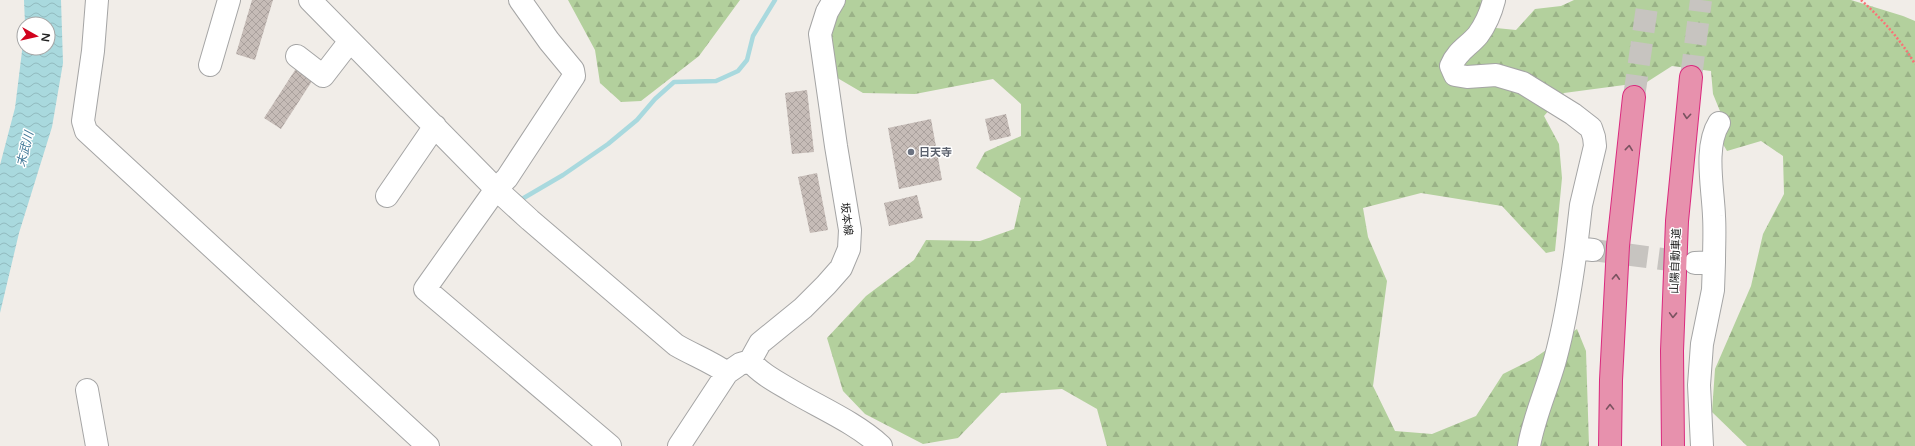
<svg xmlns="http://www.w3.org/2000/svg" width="1915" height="446" font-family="'Varela Round','Noto Sans JP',sans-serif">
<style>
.forest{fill:url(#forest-firs)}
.water{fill:url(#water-waves)}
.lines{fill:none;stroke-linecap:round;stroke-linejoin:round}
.stream{stroke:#a9d9de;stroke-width:4.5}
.building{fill:url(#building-cross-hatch)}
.minor-tunnel{stroke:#c7c4c0;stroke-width:22;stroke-dasharray:22 11;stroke-linecap:butt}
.highway-tunnel{stroke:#c7c4c0;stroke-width:22;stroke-dasharray:22 11;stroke-linecap:butt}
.minor-casing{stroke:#a5a5a5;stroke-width:24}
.highway-casing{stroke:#da2a7e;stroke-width:24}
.path{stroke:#f97276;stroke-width:2.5;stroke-dasharray:2 2;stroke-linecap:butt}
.minor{stroke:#fff;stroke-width:22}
.highway{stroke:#e791ad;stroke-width:22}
.oneway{stroke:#7a5360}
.worship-dot{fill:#6b7280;stroke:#fff;stroke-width:1.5}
.labels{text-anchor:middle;stroke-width:3;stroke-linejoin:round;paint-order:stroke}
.worship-label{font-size:11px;font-weight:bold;fill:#5b616d;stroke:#fff;text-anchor:start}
.street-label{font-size:11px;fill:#212121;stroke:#fff}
.water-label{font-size:12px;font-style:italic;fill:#447a99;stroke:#fff}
</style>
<defs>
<pattern id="forest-firs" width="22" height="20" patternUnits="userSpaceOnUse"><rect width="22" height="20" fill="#b3d09d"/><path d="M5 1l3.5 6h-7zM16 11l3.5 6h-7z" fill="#9ab287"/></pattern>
<pattern id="water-waves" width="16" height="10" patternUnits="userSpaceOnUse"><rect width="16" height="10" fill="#a9d9de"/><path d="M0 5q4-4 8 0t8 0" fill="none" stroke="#91babe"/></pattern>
<pattern id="building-cross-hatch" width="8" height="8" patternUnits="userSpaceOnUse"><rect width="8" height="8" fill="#c6bcb7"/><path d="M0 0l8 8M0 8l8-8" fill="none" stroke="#aaa19d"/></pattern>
</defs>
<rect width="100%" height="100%" fill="#f1ede8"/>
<!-- forest -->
<path class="forest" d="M568,0H740L699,56L641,101L621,102L600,83L595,50Z
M846,0H1490L1496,28L1516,30L1535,9L1561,6L1574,0H1851L1903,16L1915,21V446H1747L1712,412L1715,369L1751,286L1763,234L1784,194L1783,156L1761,141L1727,151L1720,139L1722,116L1713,94L1711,71L1672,66L1647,82L1564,93L1544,116L1559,144L1562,178L1555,251L1546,253L1502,206L1421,193L1363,208L1368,237L1387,281L1373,386L1395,431L1432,434L1476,416L1503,374L1533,359L1577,329L1586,351L1589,446H1107L1097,409L1062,389L1001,393L958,438L923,444L865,414L843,391L827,338L866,296L914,260L926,240L980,241L1014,229L1021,198L976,168L985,152L1021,136V104L993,79L915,94L863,93L834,76L831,30Z"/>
<!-- water -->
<path class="water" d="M24,0H61L63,63L52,127L19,233L0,313V165L15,108L24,35V48H48V24H25Z"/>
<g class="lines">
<!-- stream -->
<path class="stream" d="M518,196L522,199L563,175L608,144L637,120L655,99L674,82L716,81L738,71L747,60L753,36L775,0"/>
</g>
<!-- building -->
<path class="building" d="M252,0H273L255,60L236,54Z
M297,67L314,78L281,129L264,118Z
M807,90L814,152L792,154L785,93Z
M1006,114L1011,136L990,141L985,119Z
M931,119L942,180L899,189L888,128Z
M817,173L828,230L810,233L798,177Z
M917,195L923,218L889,226L884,203Z"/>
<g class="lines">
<!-- minor-tunnel -->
<path class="minor-tunnel" d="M1593,250L1693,263"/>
<!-- highway-tunnel -->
<path class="highway-tunnel" d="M1691,77L1701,0
M1634,97L1648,0"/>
<defs>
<path id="minor" d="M97,0L93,51L83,121L86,131L428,446
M310,0L496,189L530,220L676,345C693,355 712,362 727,373
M520,0L549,41L573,70L574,76L507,178L496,189L425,289L610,446
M1494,0C1491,12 1486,24 1478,35C1469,46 1457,51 1451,66L1455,75L1467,77L1496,75L1523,83L1573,114L1591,128L1594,137L1595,146L1581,205L1576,248L1593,250
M297,56L323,76L350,41
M210,65L229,0
M387,196L435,126
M1695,263L1714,262C1714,247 1715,231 1714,216C1713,188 1704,147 1719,123
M750,361C761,374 777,382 792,391C821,408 856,423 881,446
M87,390L97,446
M679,446L727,373L740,364L750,361L760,343L803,308L826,285L841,268L849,249L850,230L836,146L820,34L827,12L834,0
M1529,446C1534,417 1547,389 1555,360C1565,324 1571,286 1576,248
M1702,446L1699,385L1702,344L1713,290L1714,262"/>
<path id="highway" d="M1610,446L1611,380L1618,246L1634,97
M1673,446L1672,351L1677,221L1691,77"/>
</defs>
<!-- minor casing -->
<use href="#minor" class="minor-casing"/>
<!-- highway casing -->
<use href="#highway" class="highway-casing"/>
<!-- path -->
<path class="path" d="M1861,0C1882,19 1900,39 1915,64"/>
<!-- minor -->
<use href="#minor" class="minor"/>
<!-- highway -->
<use href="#highway" class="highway"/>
</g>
<!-- one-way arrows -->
<defs><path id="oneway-chevron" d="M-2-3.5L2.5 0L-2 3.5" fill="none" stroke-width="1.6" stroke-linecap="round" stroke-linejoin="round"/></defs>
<g class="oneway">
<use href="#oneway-chevron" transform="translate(1687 116) rotate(95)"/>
<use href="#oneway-chevron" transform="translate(1629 148) rotate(-84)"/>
<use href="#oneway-chevron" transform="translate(1616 277) rotate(-87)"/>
<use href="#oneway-chevron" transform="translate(1673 315) rotate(92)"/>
<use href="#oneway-chevron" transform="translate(1610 407) rotate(-90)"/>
</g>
<!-- markers -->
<circle class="worship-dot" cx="911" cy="152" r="4"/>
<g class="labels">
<!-- worship labels -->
<g class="worship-label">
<text x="919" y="156">日天寺</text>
</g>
<!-- street labels -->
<g class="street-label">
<text transform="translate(847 219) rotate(83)" y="4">坂本線</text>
<text transform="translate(1675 261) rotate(-88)" y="4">山陽自動車道</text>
</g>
<!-- water labels -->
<g class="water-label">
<text transform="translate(25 149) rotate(-76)" y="4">末武川</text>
</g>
</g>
<!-- north arrow -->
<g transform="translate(36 36) rotate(98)"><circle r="19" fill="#ffffff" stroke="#a6a6a6"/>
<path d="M0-3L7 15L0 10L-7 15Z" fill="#d1021d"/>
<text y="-6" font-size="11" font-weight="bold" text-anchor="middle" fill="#212121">N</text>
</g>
</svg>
